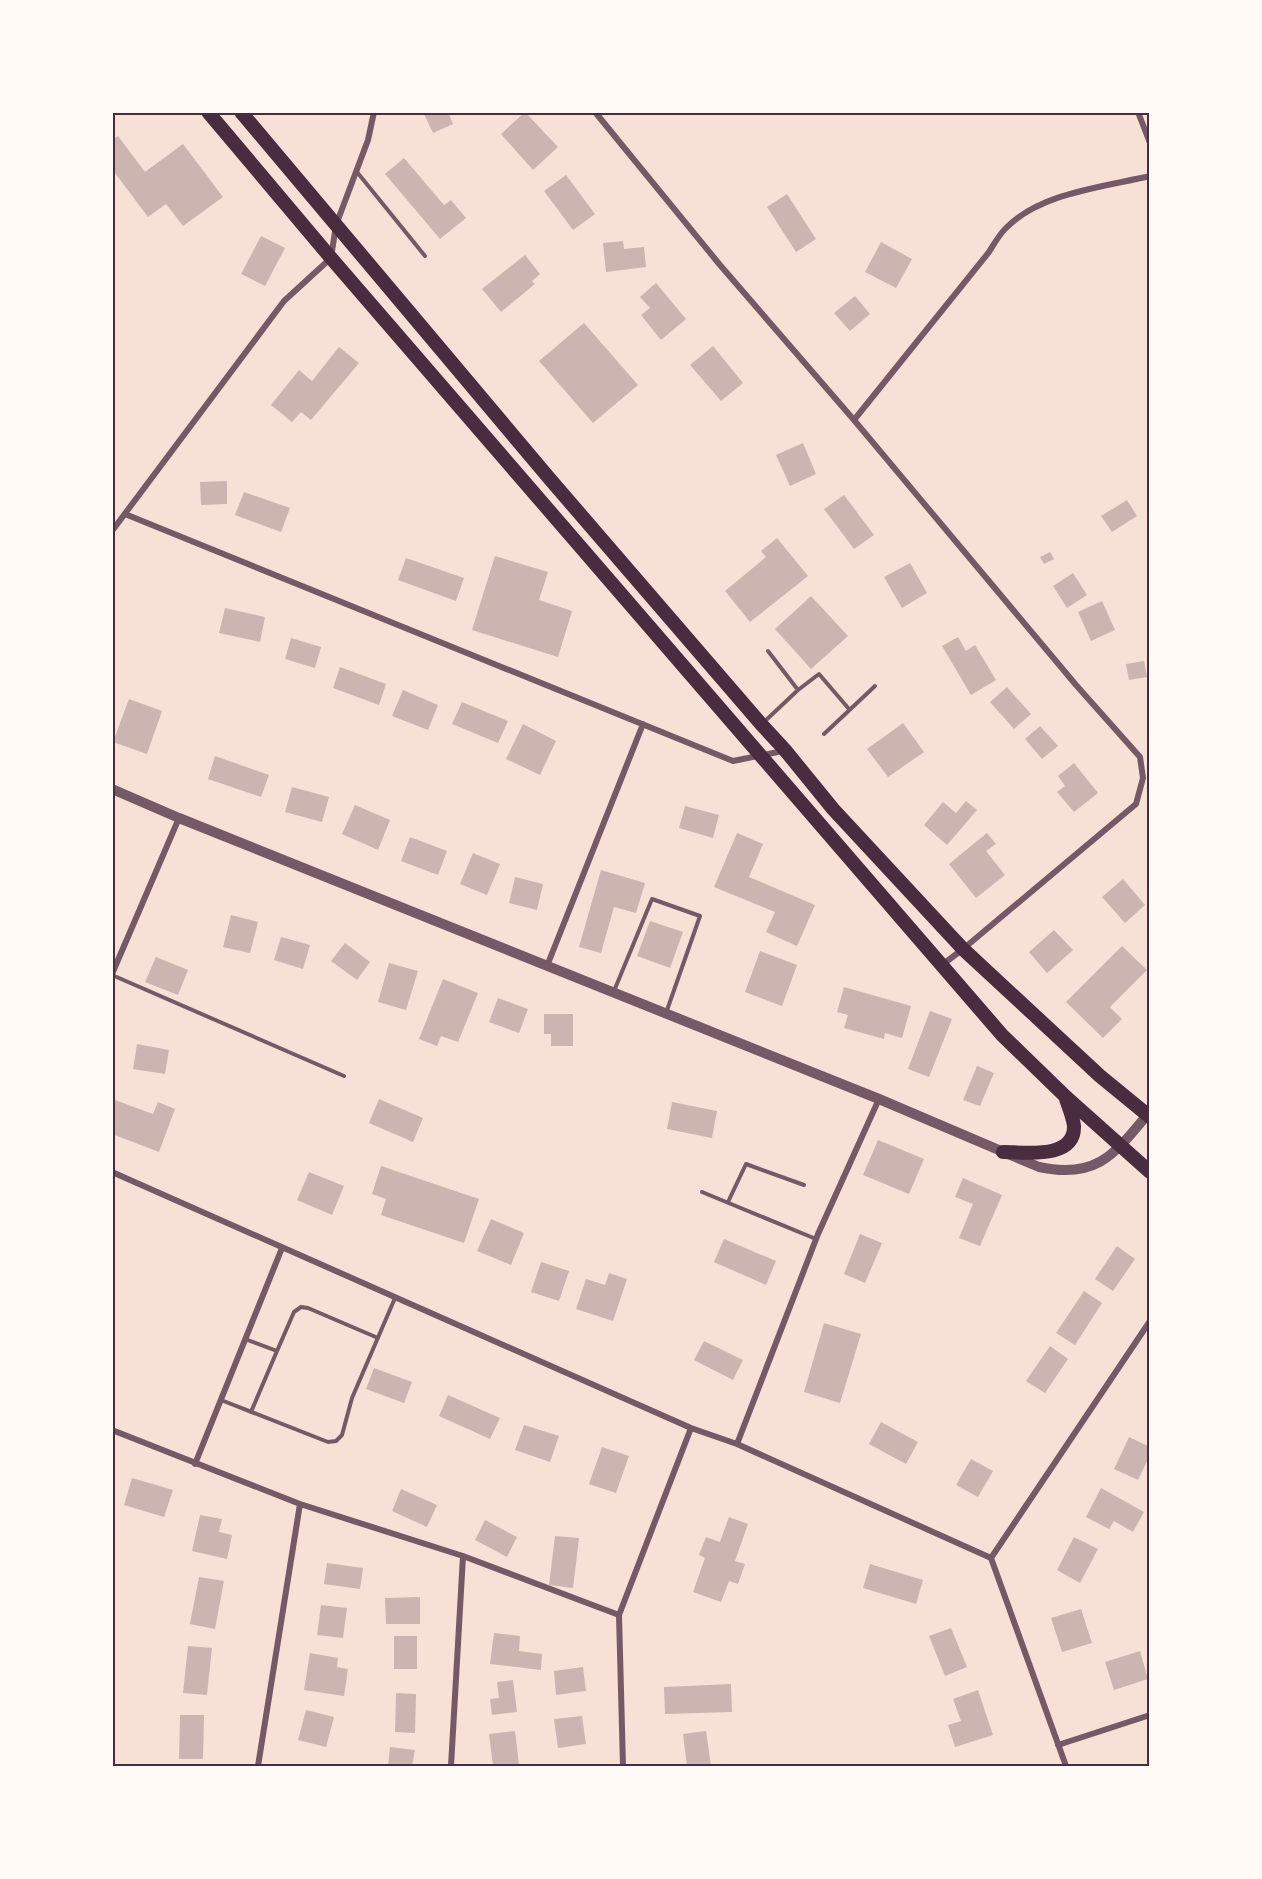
<svg xmlns="http://www.w3.org/2000/svg" width="1262" height="1879" font-family="Roboto,sans-serif">
<style>
.building{fill:#ccb4b1}
.lines{fill:none;stroke-linecap:round;stroke-linejoin:round}
.service{stroke:#755966;stroke-width:4}
.minor{stroke:#755966;stroke-width:6}
.tertiary{stroke:#755966;stroke-width:10}
.primary{stroke:#4a2c40;stroke-width:14}
.neatline{fill:none;stroke:#4a2c40;stroke-width:2}
</style>
<rect width="100%" height="100%" fill="#f7e1d7"/>
<!-- building -->
<path class="building" d="M423,112H448L453,124L433,133Z
M525,112L558,147L533,170L501,134Z
M118,136L145,172L183,144L223,197L183,226L166,204L148,217L112,169V140Z
M404,158L444,205L451,200L466,218L440,239L385,174Z
M566,175L595,214L573,230L544,191Z
M787,194L816,239L796,252L767,207Z
M261,236L285,248L265,286L241,274Z
M623,241L624,249L644,247L646,267L606,272L603,243Z
M881,242L912,259L896,288L865,272Z
M525,255L540,274L532,281L535,284L501,312L482,289Z
M656,283L686,319L661,340L641,315L650,308L640,297Z
M855,296L870,314L850,331L834,313Z
M584,323L638,385L593,423L539,361Z
M713,346L743,383L721,401L690,365Z
M339,347L359,363L311,420L301,412L292,422L271,405L299,370L312,381Z
M803,443L816,474L790,486L776,455Z
M227,481V504L201,505L200,482Z
M244,492L290,508L281,532L235,515Z
M844,495L874,535L854,549L824,509Z
M1127,500L1137,516L1112,532L1101,516Z
M777,538L808,576L750,622L725,591L766,557L761,551Z
M1050,552L1054,559L1044,564L1040,557Z
M495,556L548,572L539,600L572,611L558,657L472,630Z
M406,558L464,578L456,601L398,580Z
M910,563L927,593L902,608L884,577Z
M1073,573L1087,595L1067,608L1053,586Z
M811,596L848,636L811,669L775,629Z
M1102,601L1115,630L1091,641L1078,612Z
M225,608L265,617L260,642L219,633Z
M958,637L966,651L975,645L996,680L971,695L942,646Z
M291,638L321,647L315,668L285,659Z
M1144,661L1147,677L1129,680L1126,664Z
M340,667L386,684L379,705L333,688Z
M1007,687L1031,714L1014,729L990,702Z
M403,690L438,705L428,730L392,716Z
M129,699L162,711L147,754L113,742Z
M462,702L508,721L498,743L452,724Z
M903,723L924,752L888,777L867,749Z
M523,724L556,741L540,775L506,759Z
M1040,726L1058,746L1042,759L1025,739Z
M215,756L269,775L261,797L208,779Z
M1074,763L1098,793L1074,812L1057,792L1065,786L1058,776Z
M292,787L329,797L322,822L285,812Z
M966,801L977,810L947,845L924,825L943,802L956,813Z
M355,805L390,820L378,850L342,834Z
M685,806L719,815L713,838L679,828Z
M737,833L763,844L749,877L815,905L797,946L766,932L775,912L714,887Z
M987,833L996,844L986,851L1005,875L976,898L949,864Z
M410,837L447,851L438,875L401,861Z
M473,853L500,864L487,895L460,884Z
M601,870L645,883L636,913L614,907L601,953L579,947Z
M515,877L543,884L537,910L509,903Z
M1123,879L1145,905L1125,923L1102,897Z
M231,915L258,922L250,953L223,947Z
M650,921L683,932L670,968L637,956Z
M1054,930L1073,950L1047,973L1029,952Z
M281,937L310,945L303,969L274,960Z
M345,943L370,962L357,980L331,961Z
M1122,946L1147,970L1110,1007L1122,1019L1103,1038L1066,1002Z
M760,951L797,965L782,1006L745,992Z
M156,957L188,970L178,995L145,982Z
M389,963L418,971L406,1010L378,1002Z
M443,979L478,993L458,1042L441,1036L437,1046L419,1039Z
M844,987L911,1006L902,1038L885,1033L884,1039L844,1028L848,1015L837,1012Z
M498,998L528,1009L519,1033L489,1022Z
M930,1011L952,1019L929,1077L908,1069Z
M544,1014H573V1046H551V1034H544Z
M137,1044L169,1050L165,1074L133,1069Z
M977,1066L994,1073L980,1106L963,1100Z
M112,1099L153,1114L158,1102L175,1109L159,1152L112,1134Z
M379,1099L423,1118L413,1142L369,1123Z
M672,1102L717,1111L712,1138L667,1129Z
M878,1140L924,1159L909,1194L863,1175Z
M381,1166L479,1199L464,1243L381,1215L386,1199L372,1194Z
M309,1172L344,1186L332,1215L297,1200Z
M963,1178L1002,1195L980,1246L959,1238L973,1204L955,1197Z
M491,1219L524,1233L511,1265L477,1251Z
M860,1234L882,1243L865,1283L844,1274Z
M724,1239L776,1261L766,1285L714,1262Z
M1117,1246L1135,1259L1113,1291L1095,1279Z
M541,1262L569,1271L559,1301L531,1292Z
M609,1273L627,1279L613,1321L576,1309L586,1279L605,1285Z
M1084,1291L1102,1303L1075,1345L1056,1333Z
M824,1323L861,1334L840,1403L804,1392Z
M704,1341L743,1360L733,1380L694,1360Z
M1050,1346L1068,1359L1045,1393L1026,1381Z
M374,1368L412,1382L404,1403L366,1389Z
M448,1395L500,1418L490,1439L439,1416Z
M881,1422L918,1442L906,1464L869,1444Z
M524,1425L559,1436L550,1462L515,1450Z
M1129,1437L1150,1447V1455L1138,1480L1114,1469Z
M602,1447L629,1456L616,1493L589,1484Z
M971,1459L993,1471L978,1497L956,1485Z
M132,1478L173,1490L164,1517L124,1505Z
M1101,1488L1144,1512L1133,1532L1114,1521L1109,1529L1086,1517Z
M401,1489L437,1505L427,1527L392,1511Z
M200,1515L222,1519L219,1532L232,1535L227,1559L192,1551Z
M729,1517L748,1524L735,1561L745,1564L738,1584L729,1581L721,1602L693,1592L705,1558L699,1555L706,1537L720,1542Z
M485,1520L517,1537L507,1557L475,1540Z
M555,1536L579,1538L573,1588L549,1585Z
M1074,1537L1098,1549L1080,1583L1057,1570Z
M327,1563L363,1568L360,1589L324,1584Z
M870,1564L923,1580L916,1604L863,1588Z
M199,1577L224,1581L215,1629L190,1624Z
M420,1597V1624H386L385,1598Z
M321,1605L347,1608L343,1638L317,1635Z
M1081,1609L1092,1643L1062,1652L1051,1618Z
M951,1628L967,1667L945,1676L929,1636Z
M494,1633L520,1636L519,1651L542,1654L541,1670L490,1664Z
M394,1636H417V1669H394Z
M188,1646L212,1648L207,1695L183,1693Z
M1140,1651L1148,1679L1114,1690L1105,1662Z
M310,1653L338,1658L337,1667L348,1669L344,1696L304,1690Z
M583,1667L586,1691L556,1695L554,1671Z
M513,1680L517,1712L492,1715L490,1699L499,1698L497,1682Z
M731,1684L732,1712L665,1714L664,1687Z
M978,1690L993,1735L955,1747L948,1725L961,1721L953,1699Z
M396,1693L416,1694L415,1733L395,1732Z
M306,1710L334,1717L326,1747L298,1740Z
M180,1715H204L203,1759H179Z
M582,1716L586,1744L558,1748L554,1719Z
M515,1731L519,1765L493,1766L489,1734Z
M706,1731L711,1766H687L683,1734Z
M390,1747L415,1750L412,1766H388Z"/>
<g class="lines">
<!-- service -->
<path class="service" d="M357,172L425,256
M798,690L819,674L849,709
M764,722L798,690L768,651
M824,734L875,686
M112,975L344,1076
M614,991L652,899L700,916L666,1013
M702,1192L816,1239
M728,1202L746,1164L804,1185
M245,1339L277,1351L251,1412
M277,1351L294,1312L301,1307L308,1308L378,1338
M221,1400L328,1442L336,1441L342,1435L352,1398L395,1298"/>
<!-- minor -->
<path class="minor" d="M595,112L720,265L854,420L1076,685L1140,757L1143,778L1136,804L963,949L942,965
M1138,112L1150,143
M854,420L989,252C994,244 999,235 1005,229C1039,193 1103,187 1150,176
M125,514L733,761L783,751
M112,531L284,301L331,258L336,225L368,140L374,112
M547,966L643,724
M112,974L179,818
M112,1172L691,1428L737,1444L991,1558
M112,1430L300,1504L463,1556L619,1615
M737,1444L818,1234L879,1099
M195,1464L282,1248
M991,1558L1150,1321
M991,1558L1066,1766
M1058,1745L1150,1715
M258,1766L300,1504
M451,1766L463,1556
M623,1766L619,1615L691,1428"/>
<!-- tertiary -->
<path class="tertiary" d="M112,789L179,818L879,1099L1039,1167C1096,1179 1113,1156 1147,1115"/>
<!-- primary -->
<path class="primary" d="M208,112L331,258L1002,1035L1066,1097L1150,1172
M241,112L549,478L761,724L785,750L833,809L963,949L1100,1076L1150,1117
M1003,1152C1025,1152 1075,1160 1074,1126C1073,1117 1069,1108 1066,1099"/>
</g>
<!-- border -->
<rect width="1262" height="1879" fill="none" stroke="#fffaf5" stroke-width="228"/>
<rect x="114" y="114" width="1034" height="1651" class="neatline"/>
</svg>
